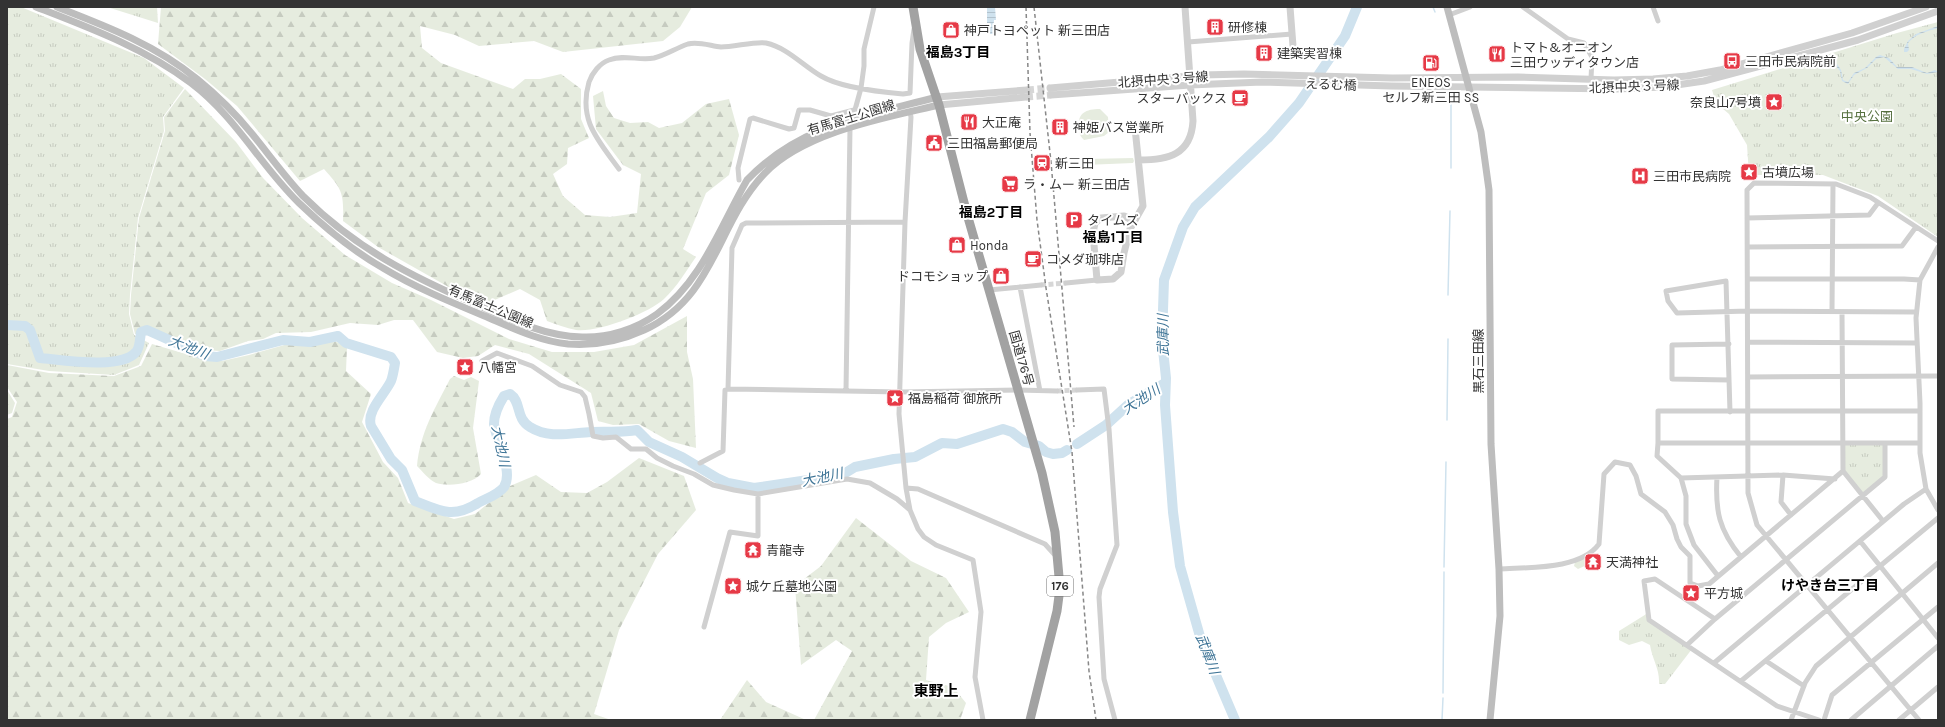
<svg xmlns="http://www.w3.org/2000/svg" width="1945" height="727" font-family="Karla,'Noto Sans JP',sans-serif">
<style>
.grass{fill:#e6ecdf}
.forest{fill:url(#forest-firs)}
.park{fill:url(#park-tufts)}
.water{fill:url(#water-rules)}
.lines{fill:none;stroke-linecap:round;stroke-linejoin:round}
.stream{stroke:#cfe2ee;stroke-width:1.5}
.river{stroke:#cfe2ee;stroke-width:10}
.minor-tunnel{stroke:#d6d6d6;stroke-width:5;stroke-dasharray:5 2.5;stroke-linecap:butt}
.tertiary-tunnel{stroke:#d6d6d6;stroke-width:7;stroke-dasharray:7 3.5;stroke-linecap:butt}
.minor{stroke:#d0d0d0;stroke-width:5}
.tertiary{stroke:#d0d0d0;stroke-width:7}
.secondary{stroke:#bdbdbd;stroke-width:7}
.trunk{stroke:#a2a2a2;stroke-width:9}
.rail{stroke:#888;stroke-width:1.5;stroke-dasharray:4 3;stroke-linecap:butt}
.labels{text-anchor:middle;stroke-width:4;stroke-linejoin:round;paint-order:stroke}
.shield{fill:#fff;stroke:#707070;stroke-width:1}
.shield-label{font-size:12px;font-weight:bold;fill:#333}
.poi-label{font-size:13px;fill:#333;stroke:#fff;text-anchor:start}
.street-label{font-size:13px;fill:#333;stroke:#fff}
.park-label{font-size:13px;fill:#56703f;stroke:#fff}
.neighbourhood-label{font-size:14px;font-weight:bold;fill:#000;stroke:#fff}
.water-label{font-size:14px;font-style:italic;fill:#3f7597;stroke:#fff}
.quarter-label{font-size:15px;font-weight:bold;fill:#000;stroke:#fff}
</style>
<defs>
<pattern id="forest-firs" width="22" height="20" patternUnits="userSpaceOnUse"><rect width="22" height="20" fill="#e6ecdf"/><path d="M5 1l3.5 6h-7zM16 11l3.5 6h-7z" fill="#c6cbc0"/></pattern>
<pattern id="park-tufts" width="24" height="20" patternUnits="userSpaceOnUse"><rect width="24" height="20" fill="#e6ecdf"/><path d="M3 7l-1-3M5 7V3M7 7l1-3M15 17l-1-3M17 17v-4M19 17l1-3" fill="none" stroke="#c6cbc0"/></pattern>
<pattern id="water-rules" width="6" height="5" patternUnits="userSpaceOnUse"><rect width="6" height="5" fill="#cfe2ee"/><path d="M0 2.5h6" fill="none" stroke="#b2c2cd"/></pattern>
</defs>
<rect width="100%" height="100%" fill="#fff"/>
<!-- grass -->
<path class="grass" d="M1100,109L1108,117L1109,132L1104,136L1084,140C1080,136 1079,133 1079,128C1077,113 1086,109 1100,109Z
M1133,158L1134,161L1133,163L1085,165L1083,162L1086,159Z"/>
<!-- forest -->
<path class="forest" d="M161,7H692L680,27L663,41L563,52L534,41L479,46L455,35L420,26L422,48L441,63L513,89L525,79H540L561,74L581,89V119L589,138L568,148L567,164L553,174L563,196L585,215L610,217L637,213L641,174L623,165L596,129L593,96L603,91L606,106L614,118L630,123L648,122L659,128L682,123L706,104L729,99L739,135L729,175L706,193L683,249L696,257C686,271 677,287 664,299C649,313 597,333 576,330C566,328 556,324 547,321L540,300L520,289L490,302L472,291L461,294L378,247L343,221C344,193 342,189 324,169L300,181L237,106L205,79L158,44Z
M185,89L236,142L263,178L302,218L345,255L392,283L431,300L509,339L552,352H594L634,345L687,316V352L693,379L696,448L669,441L639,424L613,425L598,421L591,393L529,354L495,345L478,356L463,358L437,352L413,320H394L378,325L350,323L311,332L276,333L263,339L248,341L220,351L204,350L148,328L141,331L138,334H135L130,314L131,295L139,218L165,131L164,117Z
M335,341L347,347L346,371L371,394L362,422L383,462L398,478L408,503L454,519L475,514L510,486L536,475L561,492L587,493L607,482L639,458L684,476L696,510L658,554L619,630L594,714L611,720H7V419L12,417L17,402L7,387V365L49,373L114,376L141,366L152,344L196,357L222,361L249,355L288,344H315Z
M454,376L464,380L471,377L479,381L473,428L481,474C472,484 449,487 436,483C429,480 422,471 417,466C420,433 435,408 450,379Z
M856,518L911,561L946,578L969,612L946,623L929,637L926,680L953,687L966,703L960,720H814L852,651L836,640L801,665L795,586L821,566Z
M747,680L766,702L806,720H720Z"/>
<!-- park -->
<path class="park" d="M7,7H21L144,58L184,88L163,117L164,131L138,218L130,295L129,314L134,335L149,343L139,365L114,375L49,371L7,364Z
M107,7H157L158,23Z
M1938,22V237L1878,196L1823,175H1749L1747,145L1729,114L1716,103L1712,90L1897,33Z
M7,390L15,403L12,413L7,415Z
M1843,443H1885V477L1863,495L1843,471Z
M1584,557L1589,564L1578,569L1574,566L1575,562Z
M1648,613L1649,620L1692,649L1665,684H1659C1660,669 1652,659 1650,645L1642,641L1629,645L1619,640V631Z"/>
<!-- water -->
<path class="water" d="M987,7H995L996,20H994L993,34H987Z
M1938,26V28C1928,31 1915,34 1908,43L1909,50L1907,52H1904V49L1908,41L1916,34Z
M1880,55L1889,58L1897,67H1912L1927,73L1935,70L1938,72L1927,74L1911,69H1898L1884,57L1876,59L1867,68L1854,75L1848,84L1842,81L1840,71L1836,66L1837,64L1841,70L1843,80L1848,82L1854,73L1865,68L1876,57Z"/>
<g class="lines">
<!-- stream -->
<path class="stream" d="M1433,7L1435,12
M1451,101V168
M1448,295L1450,211
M1447,420L1448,339
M1444,567L1446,462
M1443,693L1444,572
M1442,720L1443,698"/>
<!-- river -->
<path class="river" d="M7,325L25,326L30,330L40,358C63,360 121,370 136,352C140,348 140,338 141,332L147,330L205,356L217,357L283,340L310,342L338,336L346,343L391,357L395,363C394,369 393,376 391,381C385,394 366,411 371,426L391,459L402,470L415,501C440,511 453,519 478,503C487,498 498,495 504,487C514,471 496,442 494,424C494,414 499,404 504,396L510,394C522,402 515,418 530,427C549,439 570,433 591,432C607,431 621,433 637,430L649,442L682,457L717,478L728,483L754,488L842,475L855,467L894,459L915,457L942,443L957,444L1003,429L1012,432L1025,442L1039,446L1046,452L1053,454L1062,453L1067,450
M1077,444L1106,425L1129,404L1165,383
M1235,720L1201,640L1180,566L1173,512L1165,405L1166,378L1162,340L1164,280L1183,227L1195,207L1269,137L1299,103L1345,36L1357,7"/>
<!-- minor-tunnel -->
<path class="minor-tunnel" d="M1041,285L1066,283
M1057,391L1077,390"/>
<!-- tertiary-tunnel -->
<path class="tertiary-tunnel" d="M1027,90L1050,88
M1026,97L1051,95"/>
<!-- minor -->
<path class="minor" d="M1523,7L1568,39L1584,43L1592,57L1591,79
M1653,7L1658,21
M1449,15L1470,7
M1188,42L1292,34
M910,112L911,117L905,222L899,414L906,488L910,510L918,529L924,537L936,545L973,560L981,612L975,677L983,720
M619,169C598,140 578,120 589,82C592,73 600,63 609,60C624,54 639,61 654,58C666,55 676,48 688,44C698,41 711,46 721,47C734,47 756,41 766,43C788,48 802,65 821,76C841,88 880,92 903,94L910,93L912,43L914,29
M739,180L738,168L750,119L753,118L789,129L794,128L799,110H810L831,116L854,110
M1747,218L1869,215L1878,203
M1748,247L1902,246L1916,227
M1938,247L1920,280L1916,318L1920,403V453L1926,489L1938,510
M1748,279H1904L1920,280
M1066,283L1097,280
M1020,287L1040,391
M989,290L1041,285
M1832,311L1833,184
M1842,312L1843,471L1883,521
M1748,342L1917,343
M1729,344L1672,345V379L1729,380
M482,361L497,353L532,366L560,385L581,392L585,397L589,414L593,436L603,438L616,437L631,449H646L657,458L673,466L694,474L713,485L734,490L758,494L847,479L870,483L897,499L910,510
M1748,377L1938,376
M728,389L732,248L742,225L746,223L905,222
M1077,390L1104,389L1109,429L1117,545L1100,589L1099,597L1104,679L1115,720
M846,391L850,128L861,88L864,66V49L874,7
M1730,412L1726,281L1666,291L1668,301L1677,313L1748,311L1916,312
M1658,443V411H1920
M700,463L723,451L725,390L728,389L901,392L1018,390L1057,391
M1783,475L1781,502L1791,515
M1717,477C1715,511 1719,530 1741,557
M1681,478L1783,475L1835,479
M906,488L918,489L1045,544L1054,554L1057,555
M1860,541L1938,638
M1499,569C1529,567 1580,570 1599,544L1604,474L1615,462L1630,465L1636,476L1641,494L1665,512L1673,525L1677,539L1681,547L1690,556V583L1698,586L1709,584L1843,471
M1718,576L1694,545L1686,524V496L1681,478L1657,456L1658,443H1919
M704,627L730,532L758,536V494
M1687,645L1715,619
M1766,661L1804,686
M1714,663L1904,504L1926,489
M1741,681L1938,518
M1791,720L1805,683L1816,666L1938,563
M1819,720L1777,706L1649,620L1644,581L1655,579L1715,619L1885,477V443
M1824,720L1832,695L1938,607
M1851,720L1938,646
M1899,720L1938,687
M1919,720L1757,525L1748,493L1747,190L1754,183L1836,184L1870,197L1938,241"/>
<!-- tertiary -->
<path class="tertiary" d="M1290,7L1293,46
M1050,88L1202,75L1244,74L1392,78L1518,77L1614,80L1653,79L1687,76L1720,70L1852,33L1926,7
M1051,95L1190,85L1262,82L1391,86L1617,89L1663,87L1704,81L1858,40L1938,11
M937,97L1027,90
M939,105L1026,97
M1139,160C1168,160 1191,155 1193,121L1185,7
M1134,221L1124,216L1101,218L1095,223L1093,233L1097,280L1113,279L1121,272L1124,253L1130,229L1143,206L1135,128"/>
<!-- secondary -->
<path class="secondary" d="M36,7C90,28 144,48 191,83C236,117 260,165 299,203C324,227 353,251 383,268C416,288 453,303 489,318C515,329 540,341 568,344C594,346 620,341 644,330C716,297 716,224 765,173C805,132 884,118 939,105
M57,7C106,26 156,45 197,79C218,96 236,114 253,135C270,156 285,177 303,196C355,248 412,277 478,305C511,320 545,336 582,337C608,338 636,329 657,314C702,281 720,227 747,180C800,124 866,116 937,97
M1447,7L1481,132L1489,190L1491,444L1499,569L1500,616L1490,720"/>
<!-- trunk -->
<path class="trunk" d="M913,7L920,49L939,105L967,214L1042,473L1055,532L1060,588L1057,611L1030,720"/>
<!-- rail -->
<path class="rail" d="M1026,7L1030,133L1037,220L1046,288L1072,452L1089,671L1096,720
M1034,7L1051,162L1074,427"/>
</g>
<!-- icons -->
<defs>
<symbol id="building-square" viewBox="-11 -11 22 22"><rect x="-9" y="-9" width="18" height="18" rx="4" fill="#e63946" stroke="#fff"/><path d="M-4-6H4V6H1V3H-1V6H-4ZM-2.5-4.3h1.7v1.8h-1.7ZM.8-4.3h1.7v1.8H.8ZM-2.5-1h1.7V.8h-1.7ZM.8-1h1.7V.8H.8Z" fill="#fff"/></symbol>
<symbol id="shop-square" viewBox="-11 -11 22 22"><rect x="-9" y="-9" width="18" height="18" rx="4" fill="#e63946" stroke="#fff"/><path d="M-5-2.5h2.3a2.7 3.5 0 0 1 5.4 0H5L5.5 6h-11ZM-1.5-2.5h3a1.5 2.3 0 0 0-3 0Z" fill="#fff"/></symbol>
<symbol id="restaurant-square" viewBox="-11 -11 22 22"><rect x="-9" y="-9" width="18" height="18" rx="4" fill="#e63946" stroke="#fff"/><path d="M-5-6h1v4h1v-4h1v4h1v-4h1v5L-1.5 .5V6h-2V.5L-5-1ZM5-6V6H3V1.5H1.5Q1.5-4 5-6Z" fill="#fff"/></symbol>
<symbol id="bus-square" viewBox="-11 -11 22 22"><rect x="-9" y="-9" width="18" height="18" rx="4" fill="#e63946" stroke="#fff"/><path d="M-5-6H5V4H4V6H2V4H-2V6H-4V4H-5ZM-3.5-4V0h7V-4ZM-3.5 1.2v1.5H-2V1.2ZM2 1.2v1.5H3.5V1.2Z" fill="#fff"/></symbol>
<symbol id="fuel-square" viewBox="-11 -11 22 22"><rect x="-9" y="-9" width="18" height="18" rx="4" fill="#e63946" stroke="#fff"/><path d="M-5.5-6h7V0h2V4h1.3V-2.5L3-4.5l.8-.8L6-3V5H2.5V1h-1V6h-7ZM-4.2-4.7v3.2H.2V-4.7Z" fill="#fff"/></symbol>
<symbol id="cafe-square" viewBox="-11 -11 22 22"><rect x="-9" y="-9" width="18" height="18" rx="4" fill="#e63946" stroke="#fff"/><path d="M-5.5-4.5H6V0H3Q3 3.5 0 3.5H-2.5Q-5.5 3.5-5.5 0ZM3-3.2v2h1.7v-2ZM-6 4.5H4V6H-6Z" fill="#fff"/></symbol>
<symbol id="sight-square" viewBox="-11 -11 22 22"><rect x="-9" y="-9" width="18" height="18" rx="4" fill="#e63946" stroke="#fff"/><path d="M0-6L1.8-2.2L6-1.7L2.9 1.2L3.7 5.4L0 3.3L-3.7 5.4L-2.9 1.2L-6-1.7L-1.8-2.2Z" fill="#fff"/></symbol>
<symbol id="civic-square" viewBox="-11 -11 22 22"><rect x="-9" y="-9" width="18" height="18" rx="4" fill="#e63946" stroke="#fff"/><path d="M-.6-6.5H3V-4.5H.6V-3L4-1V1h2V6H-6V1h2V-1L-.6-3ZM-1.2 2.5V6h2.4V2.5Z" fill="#fff"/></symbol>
<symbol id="station-square" viewBox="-11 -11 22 22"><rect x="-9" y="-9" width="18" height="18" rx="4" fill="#e63946" stroke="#fff"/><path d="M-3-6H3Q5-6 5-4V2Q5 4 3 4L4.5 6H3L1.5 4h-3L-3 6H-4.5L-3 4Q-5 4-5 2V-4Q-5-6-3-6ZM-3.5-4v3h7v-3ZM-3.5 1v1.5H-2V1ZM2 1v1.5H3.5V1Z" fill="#fff"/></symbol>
<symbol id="hospital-square" viewBox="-11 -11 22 22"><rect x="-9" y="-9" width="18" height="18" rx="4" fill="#e63946" stroke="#fff"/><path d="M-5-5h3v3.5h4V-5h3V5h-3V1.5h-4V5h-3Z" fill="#fff"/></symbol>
<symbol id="supermarket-square" viewBox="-11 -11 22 22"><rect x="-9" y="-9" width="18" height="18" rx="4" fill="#e63946" stroke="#fff"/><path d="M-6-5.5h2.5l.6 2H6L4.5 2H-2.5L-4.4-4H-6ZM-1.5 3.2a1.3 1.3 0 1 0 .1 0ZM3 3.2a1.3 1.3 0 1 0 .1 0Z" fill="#fff"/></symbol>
<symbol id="parking-square" viewBox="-11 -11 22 22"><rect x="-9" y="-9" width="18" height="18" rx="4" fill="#e63946" stroke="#fff"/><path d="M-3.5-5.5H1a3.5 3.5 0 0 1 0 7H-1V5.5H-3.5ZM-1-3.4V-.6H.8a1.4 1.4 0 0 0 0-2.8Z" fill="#fff"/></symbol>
<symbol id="temple-square" viewBox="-11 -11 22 22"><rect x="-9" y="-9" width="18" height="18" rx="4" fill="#e63946" stroke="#fff"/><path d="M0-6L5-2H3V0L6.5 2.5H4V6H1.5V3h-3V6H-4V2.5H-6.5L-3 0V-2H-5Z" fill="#fff"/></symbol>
</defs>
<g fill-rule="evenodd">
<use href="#building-square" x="1205" y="17" width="20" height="20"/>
<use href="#shop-square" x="941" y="20" width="20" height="20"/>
<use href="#building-square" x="1254" y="43" width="20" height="20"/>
<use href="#restaurant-square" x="1487" y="44" width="20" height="20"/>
<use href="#bus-square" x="1722" y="51" width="20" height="20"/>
<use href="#fuel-square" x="1421" y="53" width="20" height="20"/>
<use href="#cafe-square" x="1230" y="88" width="20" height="20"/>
<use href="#sight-square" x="1764" y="92" width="20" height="20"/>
<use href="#restaurant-square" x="959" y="112" width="20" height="20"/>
<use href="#building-square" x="1050" y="117" width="20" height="20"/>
<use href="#civic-square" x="924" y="133" width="20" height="20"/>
<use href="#station-square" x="1032" y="153" width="20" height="20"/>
<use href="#sight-square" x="1739" y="162" width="20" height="20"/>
<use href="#hospital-square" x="1630" y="166" width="20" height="20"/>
<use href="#supermarket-square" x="1000" y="174" width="20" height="20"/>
<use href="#parking-square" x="1064" y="210" width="20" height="20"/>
<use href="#shop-square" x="947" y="235" width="20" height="20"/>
<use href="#cafe-square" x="1023" y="249" width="20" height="20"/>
<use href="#shop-square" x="991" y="266" width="20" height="20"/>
<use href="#sight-square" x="455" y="357" width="20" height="20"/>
<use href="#sight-square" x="885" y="388" width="20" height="20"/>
<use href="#temple-square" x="743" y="540" width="20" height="20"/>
<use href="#temple-square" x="1583" y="552" width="20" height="20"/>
<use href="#sight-square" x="723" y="576" width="20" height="20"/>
<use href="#sight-square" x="1681" y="583" width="20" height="20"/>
</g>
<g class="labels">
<!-- shield labels -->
<rect class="shield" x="1047" y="576" width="26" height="20" rx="3"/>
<g class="shield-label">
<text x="1060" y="590">176</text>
</g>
<!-- poi labels -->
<g class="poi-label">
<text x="1228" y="32">研修棟</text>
<text x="964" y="35">神戸トヨペット 新三田店</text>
<text x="1510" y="52">トマト&amp;オニオン<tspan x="1510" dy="15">三田ウッディタウン店</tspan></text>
<text x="1277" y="58">建築実習棟</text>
<text x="1745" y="66">三田市民病院前</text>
<text x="1431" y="87" text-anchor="middle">ENEOS<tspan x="1431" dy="15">セルフ新三田 SS</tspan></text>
<text x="1227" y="103" text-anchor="end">スターバックス</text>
<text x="1761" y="107" text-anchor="end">奈良山7号墳</text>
<text x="982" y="127">大正庵</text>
<text x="1073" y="132">神姫バス営業所</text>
<text x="947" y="148">三田福島郵便局</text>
<text x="1055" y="168">新三田</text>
<text x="1762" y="177">古墳広場</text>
<text x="1653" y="181">三田市民病院</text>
<text x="1023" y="189">ラ・ムー 新三田店</text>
<text x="1087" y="225">タイムズ</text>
<text x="970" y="250">Honda</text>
<text x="1046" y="264">コメダ珈琲店</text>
<text x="988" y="281" text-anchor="end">ドコモショップ</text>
<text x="478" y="372">八幡宮</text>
<text x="908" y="403">福島稲荷 御旅所</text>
<text x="766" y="555">青龍寺</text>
<text x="1606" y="567">天満神社</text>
<text x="746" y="591">城ケ丘墓地公園</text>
<text x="1704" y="598">平方城</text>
</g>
<!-- street labels -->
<g class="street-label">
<text transform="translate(1163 79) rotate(-4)" y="5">北摂中央３号線</text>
<text transform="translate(1331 84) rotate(2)" y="5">えるむ橋</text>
<text transform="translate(1634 86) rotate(-2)" y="5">北摂中央３号線</text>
<text transform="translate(851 117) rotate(-17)" y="5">有馬富士公園線</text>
<text transform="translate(491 306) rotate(23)" y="5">有馬富士公園線</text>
<text transform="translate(1022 358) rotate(74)" y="5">国道176号</text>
<text transform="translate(1478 361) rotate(-90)" y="5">黒石三田線</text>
</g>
<!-- park labels -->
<g class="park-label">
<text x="1867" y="121">中央公園</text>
</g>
<!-- neighbourhood labels -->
<g class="neighbourhood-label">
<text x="958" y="57">福島3丁目</text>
<text x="991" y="217">福島2丁目</text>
<text x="1113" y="242">福島1丁目</text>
<text x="1830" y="590">けやき台三丁目</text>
</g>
<!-- water labels -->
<g class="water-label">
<text transform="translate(1163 335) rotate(-91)" y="5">武庫川</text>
<text transform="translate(189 347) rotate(21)" y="5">大池川</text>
<text transform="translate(1141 399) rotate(-33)" y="5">大池川</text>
<text transform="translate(501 446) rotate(78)" y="5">大池川</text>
<text transform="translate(822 477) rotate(-12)" y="5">大池川</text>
<text transform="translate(1208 654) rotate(69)" y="5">武庫川</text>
</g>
<!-- quarter labels -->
<g class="quarter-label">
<text x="936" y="696">東野上</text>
</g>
</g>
<!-- border -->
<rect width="1945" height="727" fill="none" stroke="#333333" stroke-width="16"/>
</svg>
